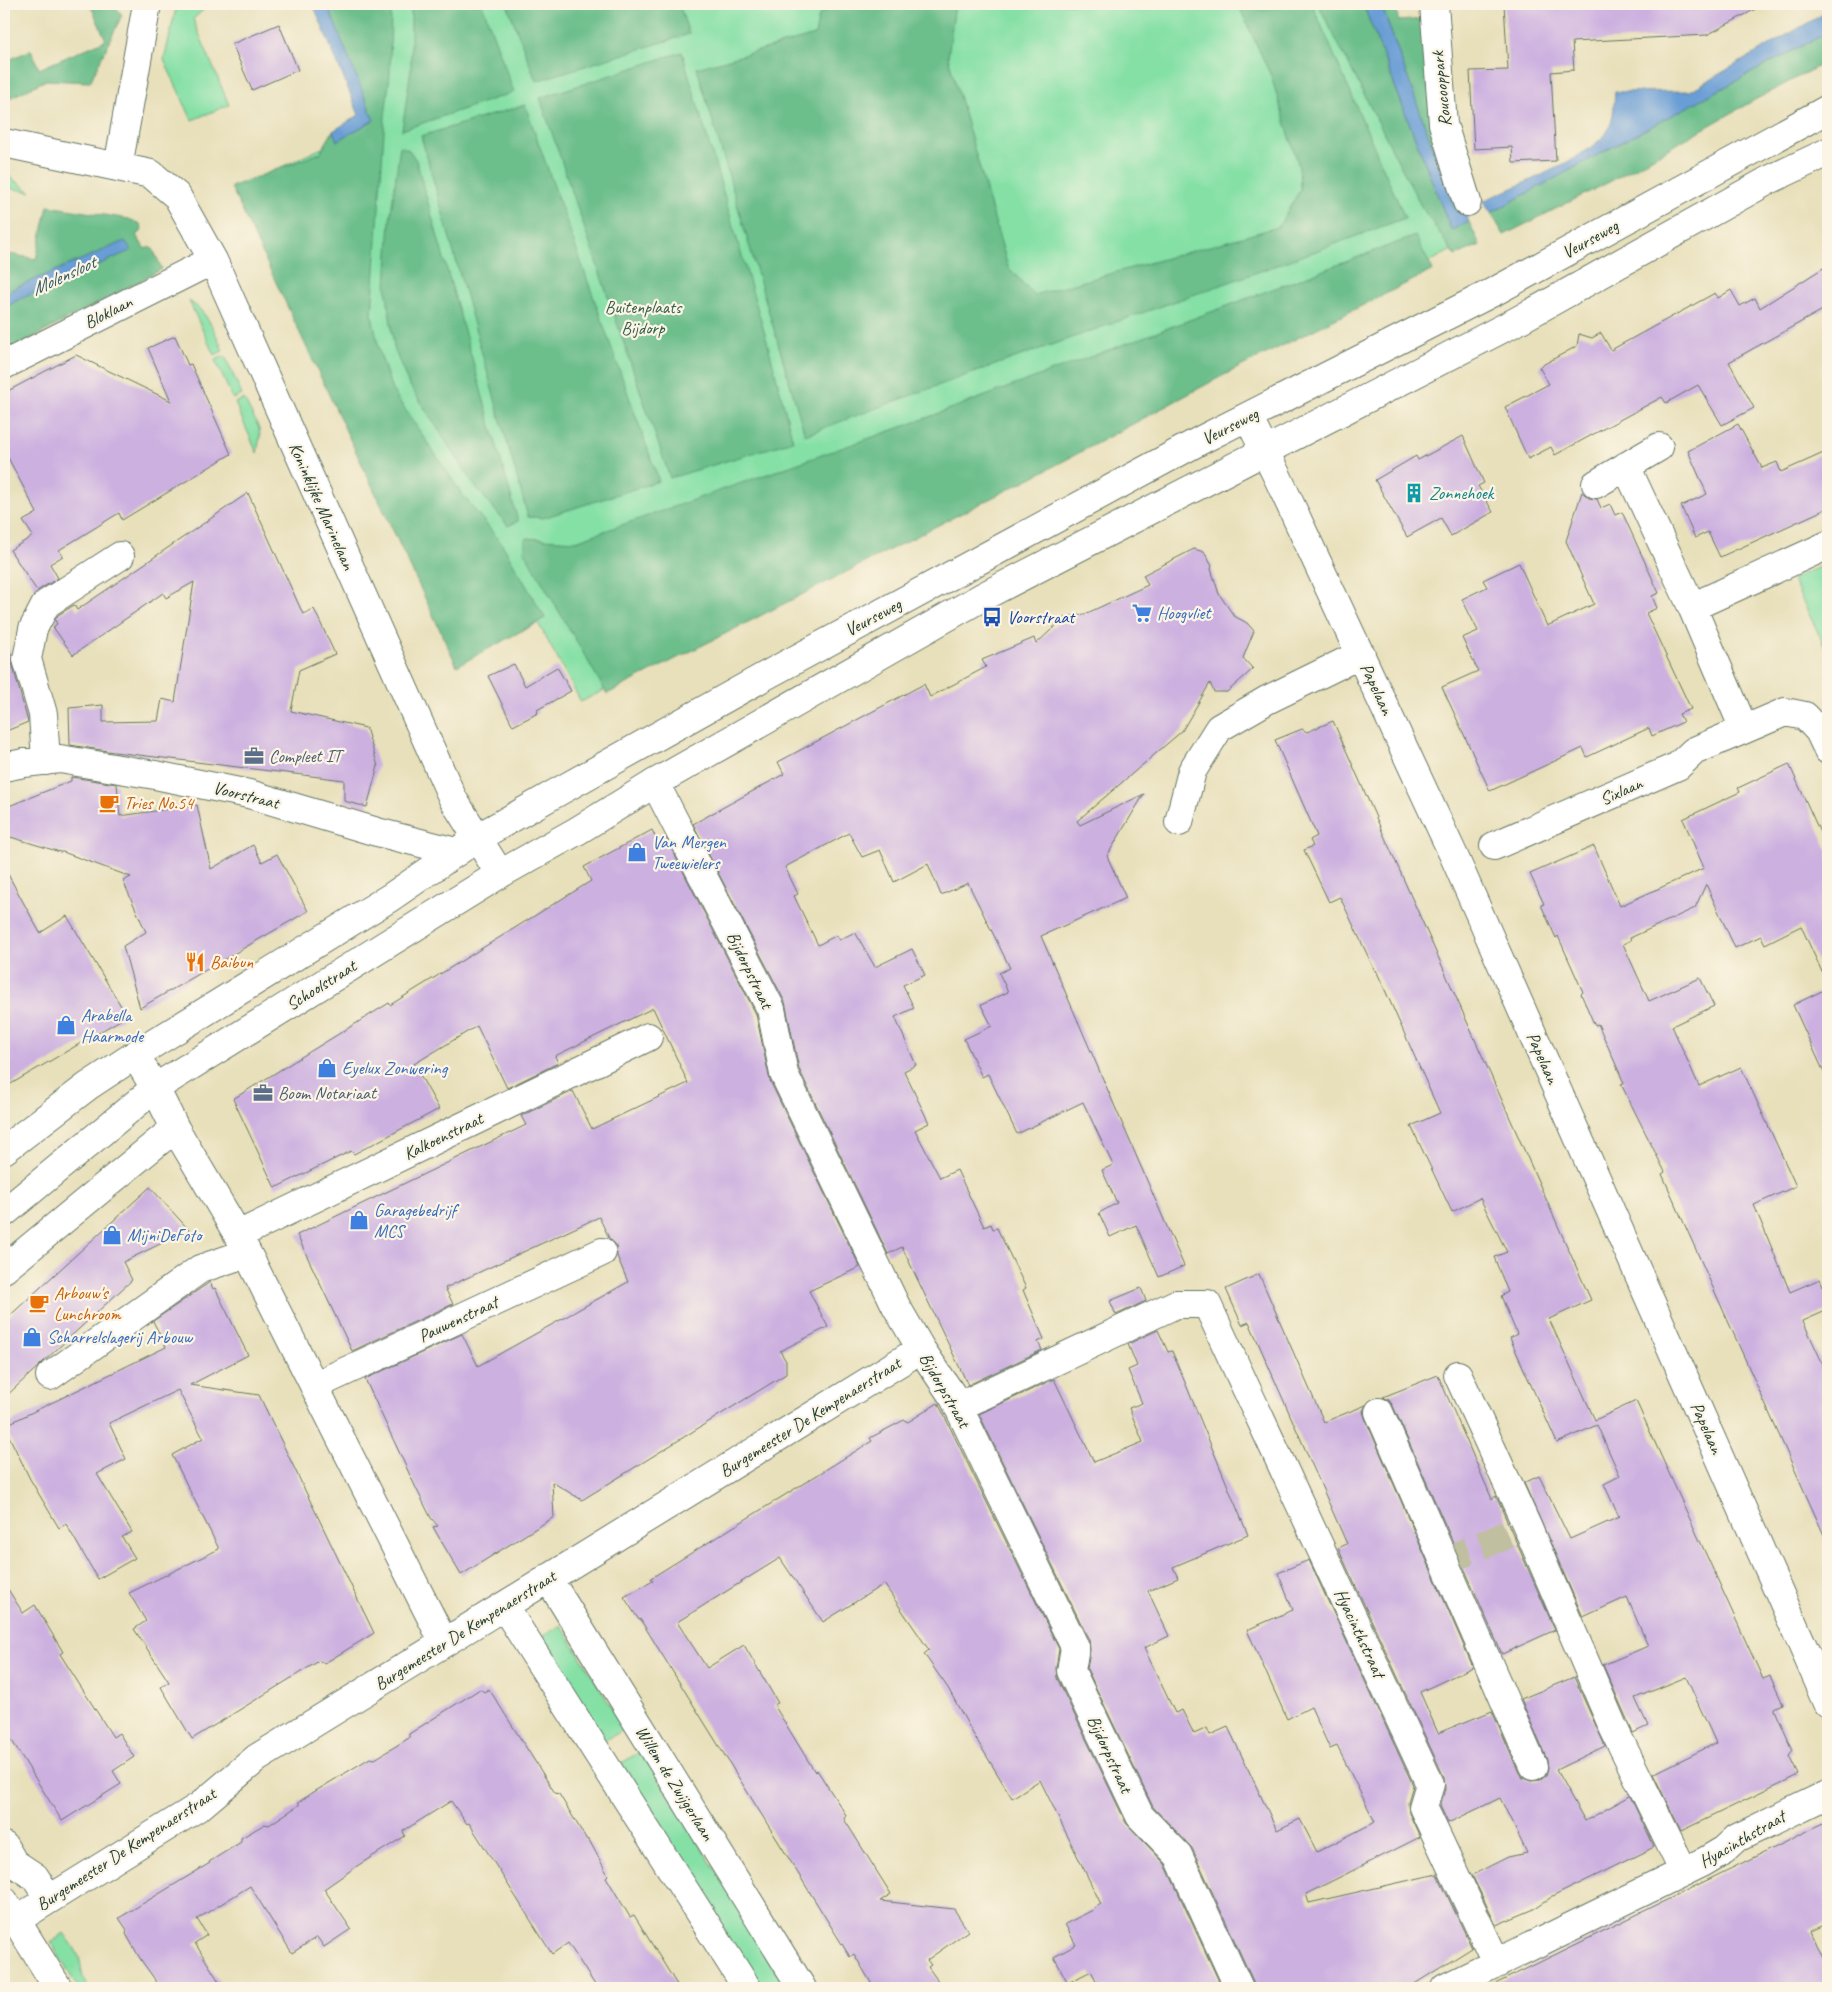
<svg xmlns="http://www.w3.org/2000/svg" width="1832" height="1992" font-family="Caveat,sans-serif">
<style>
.green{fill:#85e0a6;stroke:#528e6d}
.forest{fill:#6cbe8b;stroke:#467e60}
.water{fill:#699dd5;stroke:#446d84}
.building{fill:#ccb0e0}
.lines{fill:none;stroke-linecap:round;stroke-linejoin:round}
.minor-tunnel{stroke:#c0bfa0;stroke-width:28;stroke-dasharray:28 14;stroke-linecap:butt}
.minor-casing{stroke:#657663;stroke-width:30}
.major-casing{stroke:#657663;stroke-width:30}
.minor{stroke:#fff;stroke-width:28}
.major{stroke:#fff;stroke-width:28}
.labels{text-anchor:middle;stroke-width:4.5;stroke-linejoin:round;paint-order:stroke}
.street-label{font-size:18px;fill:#1f3d34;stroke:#fcf5e5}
.park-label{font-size:18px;fill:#335e4b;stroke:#fcf5e5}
.culture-label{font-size:18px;fill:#0d838f;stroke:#fcf5e5;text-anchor:start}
.shop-label{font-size:18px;fill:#366cbe;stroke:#fcf5e5;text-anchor:start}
.transit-label{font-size:18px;fill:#164399;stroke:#fcf5e5;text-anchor:start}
.service-label{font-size:18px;fill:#4e5e75;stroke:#fcf5e5;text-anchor:start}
.food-label{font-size:18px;fill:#c56008;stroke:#fcf5e5;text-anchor:start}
.water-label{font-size:19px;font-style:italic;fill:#355a64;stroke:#fcf5e5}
</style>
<rect width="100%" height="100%" fill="#fcf5e5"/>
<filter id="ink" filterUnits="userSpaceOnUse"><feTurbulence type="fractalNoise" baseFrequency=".02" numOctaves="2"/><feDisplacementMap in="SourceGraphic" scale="10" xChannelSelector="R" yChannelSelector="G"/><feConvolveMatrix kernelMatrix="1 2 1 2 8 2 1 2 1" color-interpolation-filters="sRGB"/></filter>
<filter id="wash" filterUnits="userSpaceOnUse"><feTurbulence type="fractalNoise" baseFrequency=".0096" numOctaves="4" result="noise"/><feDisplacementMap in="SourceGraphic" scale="20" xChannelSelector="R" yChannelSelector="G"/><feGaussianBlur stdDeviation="1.12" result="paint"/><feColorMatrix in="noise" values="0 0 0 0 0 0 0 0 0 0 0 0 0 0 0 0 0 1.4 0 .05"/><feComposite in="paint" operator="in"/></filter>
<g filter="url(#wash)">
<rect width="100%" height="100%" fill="#e8e0bb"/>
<!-- green -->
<path class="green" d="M177,4H210L193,19L229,105L192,120L164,60Z
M320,4H1373L1455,242L1452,250L581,702L538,623L458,662L236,188L337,141L364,118Z
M4,173L31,192L4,187Z
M189,301C208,312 215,332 223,351L214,355Z
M225,356L242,395L233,399L215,360Z
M244,399L259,428L260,437L257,453L235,403Z
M1828,563V653L1792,579Z
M561,1625L625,1729L604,1741L540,1638Z
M641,1751L789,1988H756L615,1767Z
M64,1933C70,1942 78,1951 80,1961C82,1972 82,1979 88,1988H78L51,1943Z"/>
<!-- forest -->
<path class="forest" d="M90,4H118L117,9L122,15L90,82L46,80L4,101V62L31,50L39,69L106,40Z
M327,4H391L390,74L385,116L372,316L380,353L392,390L462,494L502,544L545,618L457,666L231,187L320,153L333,131L337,140L373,120Z
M411,4H482L514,92L402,130L411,69Z
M507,4H679L689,34L536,81Z
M832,4H955L948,57L1008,267L1034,295L1278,227L1300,190L1299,167L1271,76L1238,4H1312L1405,218C1206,293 1003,359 805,435L697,68L815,35L819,15Z
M1318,4H1363L1451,230L1469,222L1480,245L1455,256L1421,206Z
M1381,4H1397L1398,21L1425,19L1463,210L1456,212Z
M1828,32V61L1751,102L1611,181L1504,235L1491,213L1601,153Z
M682,52L767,341L793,441L670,478L540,98Z
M525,105L659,481L543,518L528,517L421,136Z
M400,146L409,150L416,160L518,521L508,526L475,486L408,383L394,348L386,286L390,220Z
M48,206L129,219L140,224L142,228L141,232L136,235L145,249L150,247L153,249L162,269L4,353V309L16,301L17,287L4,295V253L36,259Z
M1415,236L1433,270L1224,375L1060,463L607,694L524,551L526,538L576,541L910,424Z"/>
<!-- water -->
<path class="water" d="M313,4H327L374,120L337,141L333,131L359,115Z
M1363,4H1381L1456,211L1463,210L1469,222L1451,230Z
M1825,13L1828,17V32L1601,153L1491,213L1483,201C1511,188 1601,154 1610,126C1614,116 1614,103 1615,92L1690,91Z
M125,241L132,250L16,301L4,309V295L17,287Z"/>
<g id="blocks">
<!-- building -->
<path class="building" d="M1504,4H1765L1707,35L1572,42L1574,70L1551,72L1556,161L1513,163L1512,147L1474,149L1470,71L1508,70Z
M279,24L298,70L252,90L232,44Z
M1828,265V307L1729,362L1754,408L1722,425L1698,385L1666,403L1662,397L1555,455L1551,447L1528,459L1505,407L1549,384L1539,367L1577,346L1579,334L1592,338L1601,333L1611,350L1715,293L1718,298L1731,290L1740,306L1755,298L1760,308Z
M175,336L188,365L191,364L231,454L122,520L119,513L59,550L63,556L50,564L58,578L37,591L10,550L33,536L23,521L37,513L4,450V393L76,355L171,401L148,348Z
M1738,424L1762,468L1777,462L1781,472L1828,451V508L1720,557L1708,532L1695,538L1681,506L1707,494L1688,451Z
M1463,436L1484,483L1478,486L1493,512L1451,536L1441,518L1407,537L1375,480L1416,456L1418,460Z
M1582,492L1589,498L1597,499L1601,508L1610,504L1615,515L1622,512L1659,593L1652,596L1657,608L1646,613L1691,709L1679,714L1683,722L1652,736L1649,728L1587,757L1583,748L1490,791L1442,687L1478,671L1462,638L1478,631L1462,599L1487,587L1483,580L1519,563L1547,626L1594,604L1566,541Z
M248,493L303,614L314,609L335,654L299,670L291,711L366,728L378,766L367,807L344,801V780L114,752L70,745L69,708L103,705V722L158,721L162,699L175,702L194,582L166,598L163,593L73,655L53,627L57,624L55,620L58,615L74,605L77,610Z
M1194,549L1204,552L1212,566L1211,569L1219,594L1234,616L1247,623L1254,631L1243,658L1253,669L1227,692H1214L1210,683L1182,731L1077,821L1080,825L1144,794L1107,856L1126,898L1041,936L1184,1266L1159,1277L1136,1225L1110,1237L1099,1213L1117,1203L1102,1170L1113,1165L1083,1102L1017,1134L988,1074L982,1077L964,1039L992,1026L981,1005L1008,992L999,973L1010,968L968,883L941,895L928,864L894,882L880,850L862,857L849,833L785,867L798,894L794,896L818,945L837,935L839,940L855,932L875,967L912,949L925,975L903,985L914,1008L895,1017L916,1065L904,1071L929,1123L915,1130L940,1178L957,1170L984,1227L991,1224L993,1229L997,1228L1026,1288L1023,1290L1044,1339L1038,1342L1042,1350L966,1386L968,1385L902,1247L888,1254L799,1069L785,1002L693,824L784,774L778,762L924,684L930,697L986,667L982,660L1034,638L1036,644L1065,617L1085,614L1148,585L1143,575Z
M4,639L12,656V663L28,722L4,732Z
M514,664L525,686L557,667L571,691L537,710L538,713L513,726L488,676Z
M1333,721L1591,1300L1549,1319L1595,1420L1636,1401L1763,1679L1770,1676L1783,1704L1775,1708V1710L1793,1751L1789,1756L1798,1775L1681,1831L1653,1774L1716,1743L1686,1677L1635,1698L1648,1726L1633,1733L1603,1665L1648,1646L1627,1597L1583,1617L1524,1483L1539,1476L1570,1539L1619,1517L1604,1484L1620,1476L1597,1425L1557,1443L1510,1338L1517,1334L1501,1296L1508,1292L1494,1257L1507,1252L1480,1198L1452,1212L1411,1126L1440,1113L1376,970L1375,971L1340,897L1329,902L1304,850L1313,846L1310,840L1317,836L1275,740L1302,729L1307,732Z
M1789,764L1828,850V985L1801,926L1765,944L1761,936L1735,948L1706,884L1695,908L1630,938L1631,940L1623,944L1649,1001L1700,978L1714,1006L1672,1026L1699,1086L1741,1067L1796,1186L1754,1205L1790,1292L1820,1279L1828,1297V1310L1803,1321L1828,1375V1544L1662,1174L1665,1172L1621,1084L1624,1083L1598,1024L1595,1026L1581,994L1583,992L1558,936L1556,938L1541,905L1544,904L1530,874L1594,846L1620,906L1704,868L1683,819L1740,792L1738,788Z
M71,777L117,784L120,816L197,805L211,869L253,845L262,862L277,854L308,911L140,1008L123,946L146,932L123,881L131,877L63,852H60L4,835V808L71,781Z
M652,830L658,843L666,838L756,1014L770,1081L860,1267L809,1291L828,1327L780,1351L786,1361V1374L582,1500L552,1482L554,1517L461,1575L433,1527L438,1526L431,1518L415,1486L365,1379L462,1334L478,1366L628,1282L617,1256L616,1245L609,1238L599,1217L445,1288L453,1304L352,1351L297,1235L526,1125L521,1116L573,1091L592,1129L621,1115L688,1083L677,1059L653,1008L555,1056L558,1063L507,1088L477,1026L414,1064L439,1109L354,1154L351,1151L275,1188L233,1099L389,1003L390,1005L591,881L584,867Z
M4,867L40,933L67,916L127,1016L4,1088Z
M1828,988V1081L1793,1005Z
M150,1187L189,1230L123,1262L132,1280L4,1398V1321Z
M1259,1274L1324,1422L1366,1405L1363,1411L1365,1418L1473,1667L1420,1692L1438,1733L1492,1711L1519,1773L1523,1778L1531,1781L1539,1780L1546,1775L1548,1768L1547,1760L1521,1699L1574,1677L1605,1746L1556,1770L1585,1821L1630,1796L1654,1847L1550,1898L1532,1910L1496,1925L1472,1875L1508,1857L1527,1853L1500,1798L1448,1823L1440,1806L1445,1789L1444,1777L1338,1548L1347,1544L1249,1322L1242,1325L1226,1289Z
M210,1282L213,1289L215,1288L248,1355L190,1385L259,1395L374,1633L325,1663L319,1661L192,1739L161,1687L169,1682L134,1629L146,1621L129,1593L219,1549L172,1455L203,1438L178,1390L109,1423L126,1459L97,1474L132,1532L122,1537L135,1558L98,1579L66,1524L59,1528L30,1479L4,1426L166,1347L153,1321Z
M1141,1288L1146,1301L1116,1315L1110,1301Z
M1158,1330L1168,1352L1172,1351L1248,1535L1173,1567L1178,1578L1148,1591L1169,1636L1144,1648L1175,1713L1182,1710L1194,1734L1207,1728L1210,1735L1228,1727L1277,1830L1300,1819L1317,1852L1375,1822L1337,1746L1330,1749L1311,1707L1287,1719L1247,1630L1293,1610L1278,1573L1309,1560L1413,1785L1408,1802L1409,1813L1420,1837L1306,1894L1309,1903L1437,1874L1472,1948L1408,1988H1254L1253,1981L1192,1848L1153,1807L1087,1669L1090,1650L1089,1640L979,1414L1054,1379L1094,1462L1143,1442L1129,1408L1142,1403L1128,1370L1137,1366L1128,1344Z
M1438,1375L1492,1499L1496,1496L1555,1630L1502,1654L1393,1406L1389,1400L1383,1397Z
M938,1403L1059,1649L1056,1668L1057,1678L1126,1823L1165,1864L1222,1988H1100L1091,1971L1068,1983L1054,1957L1076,1945L1065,1924L1095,1909L1094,1908L1101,1904L1040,1780L1012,1798L972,1732L948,1688L924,1654L929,1650L884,1584L823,1622L780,1558L677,1622L707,1668L744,1645L778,1703L774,1705L815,1772L817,1770L846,1815L844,1819L891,1894L880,1901L954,1909L968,1931L927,1960L931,1965L928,1967L943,1988H874L854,1954L850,1957L640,1619L639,1620L624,1597L653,1581L651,1578L872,1441L870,1438L904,1420L908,1422Z
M4,1583L23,1613L35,1605L63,1652L60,1654L113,1737L119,1733L134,1757L113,1771L121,1784L62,1821L4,1728Z
M480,1689L484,1692L489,1689L555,1793L559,1794L587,1840H589L608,1875L606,1877L630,1917L634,1915L679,1988H597L568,1943L552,1954L469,1823L467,1824L451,1801L403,1831L405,1836L357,1866L324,1889L351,1929L324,1947L317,1937L292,1953L250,1886L197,1919L207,1935L195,1943L223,1988H161L141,1960L126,1934L127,1930L119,1918L210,1863L209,1862L241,1842V1838L265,1824L269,1825L299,1805V1802L309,1795L370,1758L375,1759L409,1738V1734Z
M1828,1821V1922L1810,1930L1828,1971V1988H1487Z"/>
</g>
</g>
<g filter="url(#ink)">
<use href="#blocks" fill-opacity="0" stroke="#657663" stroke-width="1"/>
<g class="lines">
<!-- minor-tunnel -->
<path class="minor-tunnel" d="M1443,1562L1527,1526"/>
<defs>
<path id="minor" d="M1434,4L1443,124L1467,202
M4,143L151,174L177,196L213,260L453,799L500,874
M118,167L147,4
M4,365L213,260
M1248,417L1278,478L1453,854L1828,1703
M1626,466L1692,607
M1596,484L1659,447
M1744,729L1692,607L1828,545
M46,761L43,714L27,659L33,629L46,604L120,556
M4,767L24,763L60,759L155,775L249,794L377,832L456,852
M655,783L771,1009L784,1074L896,1306L921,1349L954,1398L1075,1647L1071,1671L1140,1816L1178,1855L1239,1988
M1179,822L1192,771L1219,728L1267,700L1361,654
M1494,846L1678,766L1694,751L1785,712L1805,716L1819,731L1828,750
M135,1055L155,1088L175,1128L238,1235L444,1643
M238,1235L648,1037
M4,1269L175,1128
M1458,1375L1527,1526L1613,1727L1684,1872
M50,1376L200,1269L247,1253
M314,1386L602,1252
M958,1407L1176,1304H1207L1430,1784L1423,1807L1497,1964
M1379,1412L1533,1766
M548,1578L802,1988
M504,1606L747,1988
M4,1846L14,1863L35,1877L49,1899
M16,1920L200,1806L257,1758L921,1349
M1445,1988L1702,1863L1724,1850L1737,1838L1828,1794"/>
<path id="major" d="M4,1150L88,1086L135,1055L391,897L477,838L556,793L765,676L1203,439L1499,289L1828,109
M4,1213L155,1088L500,874L577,831L655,783L984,596L1517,321L1769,180L1828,152
M4,1901L58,1988"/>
</defs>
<!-- minor casing -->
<use href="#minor" class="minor-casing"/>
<!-- major casing -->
<use href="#major" class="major-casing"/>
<!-- minor -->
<use href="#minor" class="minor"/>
<!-- major -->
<use href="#major" class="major"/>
</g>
</g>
<!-- icons -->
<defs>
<symbol id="building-bare" viewBox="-9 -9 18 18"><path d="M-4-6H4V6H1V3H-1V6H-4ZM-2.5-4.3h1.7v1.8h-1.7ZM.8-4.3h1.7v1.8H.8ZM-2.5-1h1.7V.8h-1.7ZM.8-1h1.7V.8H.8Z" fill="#0f9aa8" stroke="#fcf5e5" stroke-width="2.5" paint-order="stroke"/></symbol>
<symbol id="supermarket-bare" viewBox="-9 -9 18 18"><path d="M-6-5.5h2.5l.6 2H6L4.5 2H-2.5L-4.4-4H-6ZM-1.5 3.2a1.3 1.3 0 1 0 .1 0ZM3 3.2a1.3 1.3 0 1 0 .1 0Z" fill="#3f7fe0" stroke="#fcf5e5" stroke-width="2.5" paint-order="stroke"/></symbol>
<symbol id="bus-bare" viewBox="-9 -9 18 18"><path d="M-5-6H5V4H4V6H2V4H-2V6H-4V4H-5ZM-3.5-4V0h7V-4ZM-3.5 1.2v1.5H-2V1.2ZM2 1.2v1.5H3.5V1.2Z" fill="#1a4fb4" stroke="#fcf5e5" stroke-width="2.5" paint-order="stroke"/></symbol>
<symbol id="office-bare" viewBox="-9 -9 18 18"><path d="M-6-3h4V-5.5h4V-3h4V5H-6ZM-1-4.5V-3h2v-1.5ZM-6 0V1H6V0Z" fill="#5c6f8a" stroke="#fcf5e5" stroke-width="2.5" paint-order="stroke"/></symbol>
<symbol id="cafe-bare" viewBox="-9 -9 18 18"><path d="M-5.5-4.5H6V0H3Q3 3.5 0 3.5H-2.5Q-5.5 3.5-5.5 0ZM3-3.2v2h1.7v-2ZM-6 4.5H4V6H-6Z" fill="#e8710a" stroke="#fcf5e5" stroke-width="2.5" paint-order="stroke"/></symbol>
<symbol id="shop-bare" viewBox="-9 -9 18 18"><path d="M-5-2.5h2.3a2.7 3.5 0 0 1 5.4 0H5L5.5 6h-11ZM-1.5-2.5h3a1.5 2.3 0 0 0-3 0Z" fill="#3f7fe0" stroke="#fcf5e5" stroke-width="2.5" paint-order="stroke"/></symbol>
<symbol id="restaurant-bare" viewBox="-9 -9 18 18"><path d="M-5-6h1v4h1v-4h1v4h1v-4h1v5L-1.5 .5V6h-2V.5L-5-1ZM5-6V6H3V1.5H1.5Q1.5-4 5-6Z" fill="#e8710a" stroke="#fcf5e5" stroke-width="2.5" paint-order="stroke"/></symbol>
</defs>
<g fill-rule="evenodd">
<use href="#building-bare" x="1400" y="479" width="28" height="28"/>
<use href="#supermarket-bare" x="1128" y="599" width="28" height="28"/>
<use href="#bus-bare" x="978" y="603" width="28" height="28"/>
<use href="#office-bare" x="240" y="742" width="28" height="28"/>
<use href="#cafe-bare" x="95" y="789" width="28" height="28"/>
<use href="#shop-bare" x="623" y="838" width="28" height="28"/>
<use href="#restaurant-bare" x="181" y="948" width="28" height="28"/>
<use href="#shop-bare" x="52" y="1011" width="28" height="28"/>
<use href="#shop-bare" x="313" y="1054" width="28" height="28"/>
<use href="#office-bare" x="249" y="1079" width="28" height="28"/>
<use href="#shop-bare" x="345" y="1206" width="28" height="28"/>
<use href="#shop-bare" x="98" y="1221" width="28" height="28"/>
<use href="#cafe-bare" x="25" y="1289" width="28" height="28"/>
<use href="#shop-bare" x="18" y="1323" width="28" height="28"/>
</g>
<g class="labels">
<!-- street labels -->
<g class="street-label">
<text transform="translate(1441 89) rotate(-96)" y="6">Roucooppark</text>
<text transform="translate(1590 239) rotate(-29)" y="6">Veurseweg</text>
<text transform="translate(108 312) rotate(-27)" y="6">Bloklaan</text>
<text transform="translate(1230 426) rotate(-27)" y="6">Veurseweg</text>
<text transform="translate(322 506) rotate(66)" y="6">Koninklijke Marinelaan</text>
<text transform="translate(873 617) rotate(-28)" y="6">Veurseweg</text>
<text transform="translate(1377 689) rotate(65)" y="6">Papelaan</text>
<text transform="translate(1621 791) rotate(-24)" y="6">Sixlaan</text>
<text transform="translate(246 795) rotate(14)" y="6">Voorstraat</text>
<text transform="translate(750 970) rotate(64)" y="6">Bijdorpstraat</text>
<text transform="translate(321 985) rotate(-32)" y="6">Schoolstraat</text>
<text transform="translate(1543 1058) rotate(66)" y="6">Papelaan</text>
<text transform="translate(443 1136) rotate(-26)" y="6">Kalkoenstraat</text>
<text transform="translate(458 1319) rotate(-25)" y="6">Pauwenstraat</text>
<text transform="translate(945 1390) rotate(60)" y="6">Bijdorpstraat</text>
<text transform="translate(810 1417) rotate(-32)" y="6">Burgemeester De Kempenaerstraat</text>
<text transform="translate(1707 1428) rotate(66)" y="6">Papelaan</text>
<text transform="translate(465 1630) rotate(-32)" y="6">Burgemeester De Kempenaerstraat</text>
<text transform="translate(1360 1633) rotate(65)" y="6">Hyacinthstraat</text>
<text transform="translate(1110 1754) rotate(65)" y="6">Bijdorpstraat</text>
<text transform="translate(675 1783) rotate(58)" y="6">Willem de Zwijgerlaan</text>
<text transform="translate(1742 1839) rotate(-30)" y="6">Hyacinthstraat</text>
<text transform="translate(126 1849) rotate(-33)" y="6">Burgemeester De Kempenaerstraat</text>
</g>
<!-- park labels -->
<g class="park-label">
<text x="643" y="313">Buitenplaats<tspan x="643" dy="21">Bijdorp</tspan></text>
</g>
<!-- culture labels -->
<g class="culture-label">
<text x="1429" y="499">Zonnehoek</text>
</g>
<!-- shop labels -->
<g class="shop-label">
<text x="1157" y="619">Hoogvliet</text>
<text x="652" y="848">Van Mergen<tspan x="652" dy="21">Tweewielers</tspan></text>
<text x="81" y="1021">Arabella<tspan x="81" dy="21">Haarmode</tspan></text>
<text x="342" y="1074">Eyelux Zonwering</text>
<text x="374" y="1216">Garagebedrijf<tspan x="374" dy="21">MCS</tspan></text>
<text x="127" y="1241">MijniDeFoto</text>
<text x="47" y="1343">Scharrelslagerij Arbouw</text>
</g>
<!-- transit labels -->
<g class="transit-label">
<text x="1007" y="623">Voorstraat</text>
</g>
<!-- service labels -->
<g class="service-label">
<text x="269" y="762">Compleet IT</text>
<text x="278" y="1099">Boom Notariaat</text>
</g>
<!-- food labels -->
<g class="food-label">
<text x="124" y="809">Tries No.54</text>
<text x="210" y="968">Baibun</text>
<text x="54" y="1299">Arbouw's<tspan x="54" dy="21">Lunchroom</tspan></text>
</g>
<!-- water labels -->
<g class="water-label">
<text transform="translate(63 275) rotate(-25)" y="7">Molensloot</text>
</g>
</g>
<!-- margin -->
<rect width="1832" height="1992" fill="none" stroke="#fcf5e5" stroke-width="20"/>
</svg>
